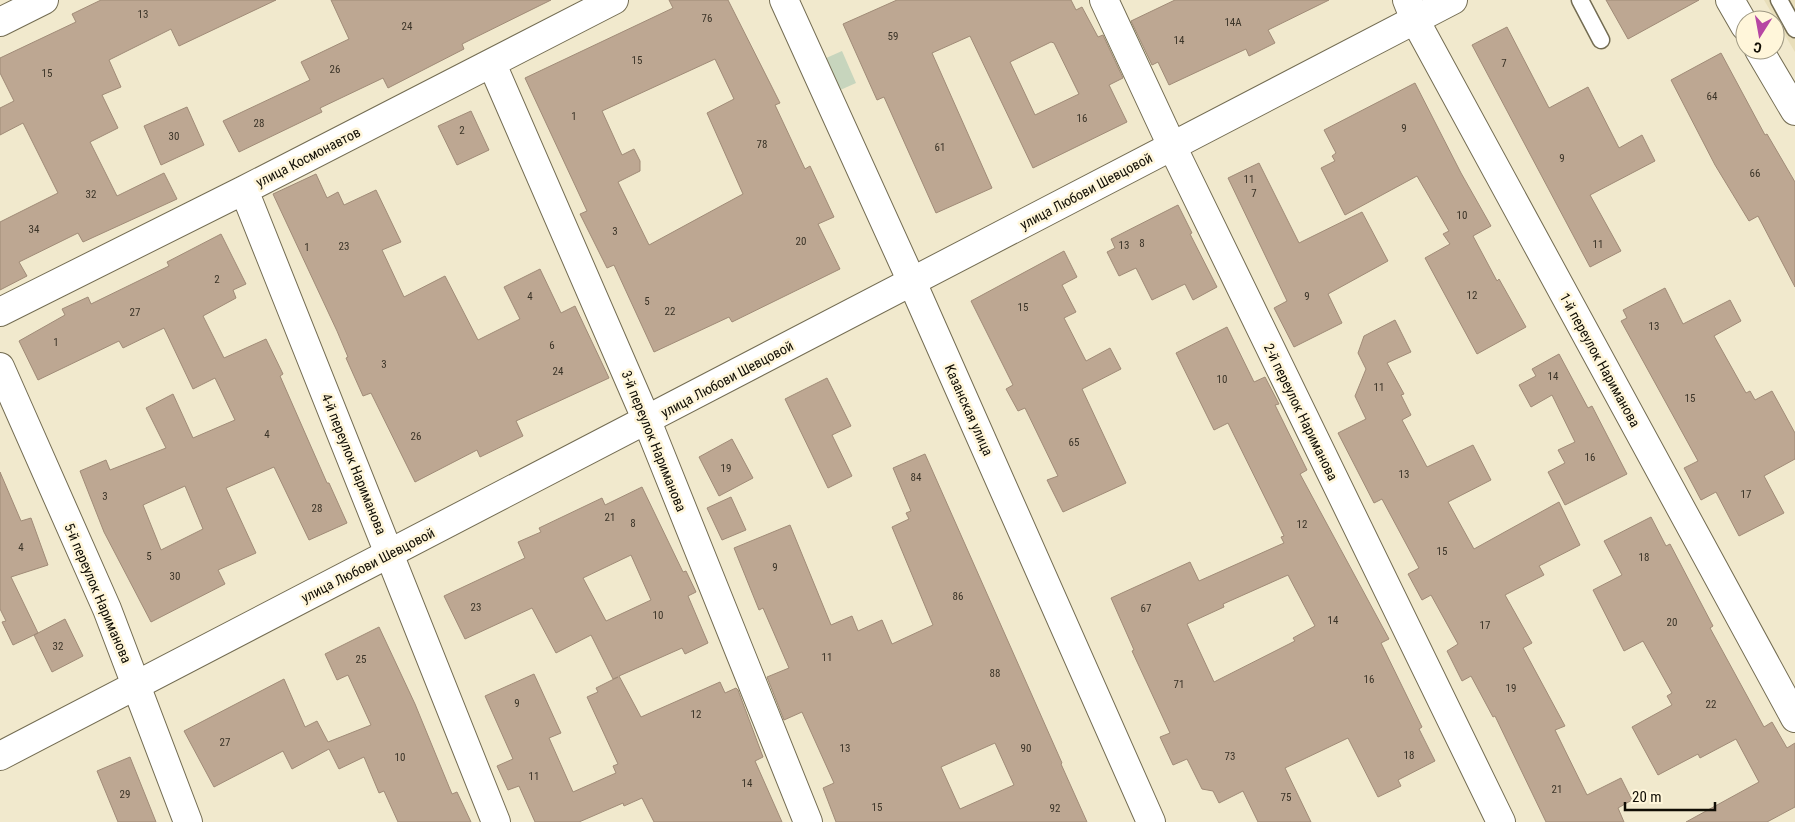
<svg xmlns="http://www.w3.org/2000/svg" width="1795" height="822" font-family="'Roboto Condensed',sans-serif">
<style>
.built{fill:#e8deba}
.green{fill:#c7d5bd}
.building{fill:#bda792;stroke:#a08b77;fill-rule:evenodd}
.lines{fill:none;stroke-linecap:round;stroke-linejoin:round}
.lane-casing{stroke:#736c52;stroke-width:19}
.street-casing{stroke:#736c52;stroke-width:30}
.secondary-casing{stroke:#736c52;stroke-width:30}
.lane{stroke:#fff;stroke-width:16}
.street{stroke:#fff;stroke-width:28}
.secondary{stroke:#fff;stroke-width:28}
.labels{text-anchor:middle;stroke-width:5;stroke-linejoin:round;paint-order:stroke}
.number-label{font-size:11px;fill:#3b3428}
.street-label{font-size:14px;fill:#100d04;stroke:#fff6da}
</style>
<rect width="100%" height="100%" fill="#f1e9cd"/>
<!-- built -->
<path class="built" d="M1764,0H1795V52Z"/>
<!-- green -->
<path class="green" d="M842,51L856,83L838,91L824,59Z"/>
<!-- building -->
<path class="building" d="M101,0H276L179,46L171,29L109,60L121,87L102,95L118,128L90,142L117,196L164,173L177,199L83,242L78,233L19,262L27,276L0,290V222L58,193L23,123L0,135V108L14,101L0,73V58L76,22L72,14Z
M331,0H551L462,44L464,49L388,88L383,78L320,108L322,112L239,152L223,121L310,80L301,62L349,39Z
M669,0H728L780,103L775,105L805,169L810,166L834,217L818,224L840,269L732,322L729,317L654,352L614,265L607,268L580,214L587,211L525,78L673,8ZM715,59L734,99L707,113L743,194L649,245L618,182L640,171V161L634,149L622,155L602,111Z
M897,0H1071L1076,10L1082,7L1098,37L1103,35L1123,78L1109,85L1127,122L1033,168L970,36L932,53L992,188L936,213L884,97L877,100L843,24ZM1051,42L1054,43L1079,94L1035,115L1010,62Z
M1175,0H1329L1268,30L1275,43L1249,56L1246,49L1169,85L1158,62L1152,65L1131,21Z
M1606,0H1699L1628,39Z
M1507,27L1549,108L1588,87L1619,148L1642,135L1655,161L1590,195L1621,251L1590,267L1472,45Z
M1721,53L1765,135L1767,134L1795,182V287L1758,216L1749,221L1715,165L1671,80Z
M1415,83L1461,173L1491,226L1473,236L1497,281L1499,279L1526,327L1477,354L1425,258L1450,244L1443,234L1449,231L1417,176L1345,215L1321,168L1335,161L1332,156L1336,153L1324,130Z
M187,107L204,145L161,165L144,126Z
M471,111L489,150L457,165L438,126Z
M1259,163L1299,243L1362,212L1388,261L1328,294L1342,323L1294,347L1274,308L1287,301L1228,178Z
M316,174L327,198L338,192L344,205L376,190L401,242L382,250L404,297L445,276L478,340L520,319L504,287L540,269L561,313L575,306L609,378L516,421L523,436L480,457L477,450L415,482L371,393L363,396L346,358L348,357L337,331L273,194Z
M1178,205L1192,233L1190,234L1217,287L1193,300L1185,284L1152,300L1136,268L1119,276L1107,252L1115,248L1111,239Z
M221,234L246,284L233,290L236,298L203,316L224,358L266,339L283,374L280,376L327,483H329L347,523L309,540L274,467L226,488L256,553L218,570L225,584L151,622L104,532L80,471L106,460L110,470L166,448L146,408L173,394L193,438L235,420L215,378L193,389L164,328L123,348L119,341L38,380L19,341L65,315L62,309L88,297L91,304L169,266L167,262ZM185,486L203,529L161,550L143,505Z
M1064,251L1077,277L1062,285L1076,312L1064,318L1086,361L1110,348L1121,369L1082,389L1126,483L1063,512L1047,480L1058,476L1025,408L1018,411L1006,389L1013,385L971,301Z
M1665,288L1683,324L1730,300L1741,321L1714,336L1746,393L1750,391L1755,400L1772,391L1795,433V459L1764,476L1784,513L1739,536L1716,492L1701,500L1684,468L1698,461L1621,321L1627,318L1623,310Z
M1395,320L1411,352L1387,363L1404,394L1401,395L1411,415L1402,420L1427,467L1473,445L1491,480L1448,502L1474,549L1559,502L1580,545L1539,566L1544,575L1505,595L1532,643L1523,648L1565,726L1555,730L1587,795L1621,778L1632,800L1618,808L1624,822H1546L1495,716L1493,717L1471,676L1462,681L1447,651L1458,644L1431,595L1422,600L1408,574L1419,568L1382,499L1374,503L1338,433L1366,419L1355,396L1366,369L1358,353L1364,336Z
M1227,327L1254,382L1265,377L1279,404L1275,405L1307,470L1300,474L1389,639L1381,643L1422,727L1419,729L1435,761L1398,780L1401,786L1378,797L1348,738L1285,768L1311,822H1258L1243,791L1219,803L1213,791L1202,789L1187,759L1173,765L1160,737L1170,733L1132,651L1134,650L1111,598L1190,562L1199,581L1284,543L1281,537L1284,536L1228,423L1214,430L1176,353ZM1288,575L1315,626L1293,638L1295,641L1214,682L1187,624L1224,607L1223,604Z
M1559,354L1588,408L1592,406L1627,474L1565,505L1548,472L1565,463L1558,450L1575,442L1552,395L1531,407L1519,385L1536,376L1532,369Z
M827,378L851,426L832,435L852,476L828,488L785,399Z
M732,439L753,478L719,496L699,457Z
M925,454L1062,763L1061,764L1087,822H836L823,788L834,783L802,712L784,720L767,677L789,668L763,608L759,610L734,548L790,525L831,625L852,616L858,631L882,620L892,644L933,625L892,527L909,519L906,513L911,511L893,468ZM995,743L1014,785L960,809L941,767Z
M0,472L21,521L31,518L48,565L11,577L38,633L65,619L83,656L52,672L34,635L38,633L13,645L2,622L6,621L0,609Z
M642,487L683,572L686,571L696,592L688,596L708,643L685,654L682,648L619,676L641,717L720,682L725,693L736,688L738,690L763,757L755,761L782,822H654L642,798L624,806L623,803L579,822H535L519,786L508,790L497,766L513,759L485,696L534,674L561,733L549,738L573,792L616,773L613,766L618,764L587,697L598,692L596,688L618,677L613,679L591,635L556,653L532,608L465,639L444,596L525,558L518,542L541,532L539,528L602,498L605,505ZM631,555L651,600L606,621L583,578Z
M731,497L746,530L722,540L707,508Z
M1651,517L1666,546L1670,544L1713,626L1710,628L1764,727L1772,722L1787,748L1795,743V807L1767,822H1686L1759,782L1736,739L1700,758L1698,754L1658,775L1632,727L1672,705L1667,696L1672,693L1643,641L1624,651L1593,590L1622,575L1604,541Z
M379,627L415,704L452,794L457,792L471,822H398L384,791L379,793L364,757L339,769L329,749L292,769L283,751L214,787L184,731L284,679L305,727L317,721L328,742L371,725L348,675L337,680L325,654Z
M130,757L156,822H118L97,771Z"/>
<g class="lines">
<defs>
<path id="lane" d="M1580,0L1601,40
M1779,0L1795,29"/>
<path id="street" d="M784,0L912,282L1151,822
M1104,0L1172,146L1501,822
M1407,0L1415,20L1795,718
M1730,0L1745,26
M0,22L44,0
M1759,50L1795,111
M492,64L647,421L808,822
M244,190L496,822
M0,312L244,190L614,0
M0,367L107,609L188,822"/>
<path id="secondary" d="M0,756L1453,0"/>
</defs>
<!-- lane casing -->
<use href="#lane" class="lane-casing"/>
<!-- street casing -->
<use href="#street" class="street-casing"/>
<!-- secondary casing -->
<use href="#secondary" class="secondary-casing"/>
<!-- lane -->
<use href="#lane" class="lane"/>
<!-- street -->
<use href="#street" class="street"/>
<!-- secondary -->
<use href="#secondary" class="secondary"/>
</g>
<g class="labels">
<!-- number labels -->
<g class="number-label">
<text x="143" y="18">13</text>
<text x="707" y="22">76</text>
<text x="1233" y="26">14А</text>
<text x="407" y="30">24</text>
<text x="893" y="40">59</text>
<text x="1179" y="44">14</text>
<text x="637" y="64">15</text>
<text x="1504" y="67">7</text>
<text x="335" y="73">26</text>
<text x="47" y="77">15</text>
<text x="1712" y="100">64</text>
<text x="574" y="120">1</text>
<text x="1082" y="122">16</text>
<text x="259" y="127">28</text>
<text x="1404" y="132">9</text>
<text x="462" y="134">2</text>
<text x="174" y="140">30</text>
<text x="762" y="148">78</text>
<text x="940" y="151">61</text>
<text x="1562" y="162">9</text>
<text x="1755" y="177">66</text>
<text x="1249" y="183">11</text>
<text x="1254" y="197">7</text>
<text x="91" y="198">32</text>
<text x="1462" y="219">10</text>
<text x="34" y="233">34</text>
<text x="615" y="235">3</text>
<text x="801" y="245">20</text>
<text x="1142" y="247">8</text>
<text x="1598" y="248">11</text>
<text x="1124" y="249">13</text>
<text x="344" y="250">23</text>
<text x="307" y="251">1</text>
<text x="217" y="283">2</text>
<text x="1472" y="299">12</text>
<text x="530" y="300">4</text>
<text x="1307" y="300">9</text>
<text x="647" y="305">5</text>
<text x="1023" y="311">15</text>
<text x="670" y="315">22</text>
<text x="135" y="316">27</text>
<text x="1654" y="330">13</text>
<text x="56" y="346">1</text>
<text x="552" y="349">6</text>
<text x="384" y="368">3</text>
<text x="558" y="375">24</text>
<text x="1553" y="380">14</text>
<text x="1222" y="383">10</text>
<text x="1379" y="391">11</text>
<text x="1690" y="402">15</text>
<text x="267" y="438">4</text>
<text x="416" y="440">26</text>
<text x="1074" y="446">65</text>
<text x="1590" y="461">16</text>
<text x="726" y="472">19</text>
<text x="1404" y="478">13</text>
<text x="916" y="481">84</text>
<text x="1746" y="498">17</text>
<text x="105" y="500">3</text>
<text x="317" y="512">28</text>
<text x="610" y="521">21</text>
<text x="633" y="527">8</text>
<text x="1302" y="528">12</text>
<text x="21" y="551">4</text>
<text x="1442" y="555">15</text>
<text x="149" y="560">5</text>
<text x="1644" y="561">18</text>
<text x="775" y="571">9</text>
<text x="175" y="580">30</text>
<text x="958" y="600">86</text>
<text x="476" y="611">23</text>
<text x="1146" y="612">67</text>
<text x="658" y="619">10</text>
<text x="1333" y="624">14</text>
<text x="1672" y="626">20</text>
<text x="1485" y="629">17</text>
<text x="58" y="650">32</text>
<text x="827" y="661">11</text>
<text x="361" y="663">25</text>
<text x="995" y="677">88</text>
<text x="1369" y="683">16</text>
<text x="1179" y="688">71</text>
<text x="1511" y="692">19</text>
<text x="517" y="707">9</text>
<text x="1711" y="708">22</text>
<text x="696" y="718">12</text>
<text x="225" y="746">27</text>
<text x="845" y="752">13</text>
<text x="1026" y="752">90</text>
<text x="1409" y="759">18</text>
<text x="1230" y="760">73</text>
<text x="400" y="761">10</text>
<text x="534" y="780">11</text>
<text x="747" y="787">14</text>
<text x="1557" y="793">21</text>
<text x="125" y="798">29</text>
<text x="1286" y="801">75</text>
<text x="877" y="811">15</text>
<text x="1055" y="812">92</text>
</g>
<!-- street labels -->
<g class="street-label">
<text transform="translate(308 157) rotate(-27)" y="5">улица Космонавтов</text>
<text transform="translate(1086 191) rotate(-28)" y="5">улица Любови Шевцовой</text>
<text transform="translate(1600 360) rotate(61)" y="5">1-й переулок Нариманова</text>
<text transform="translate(727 379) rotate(-28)" y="5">улица Любови Шевцовой</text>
<text transform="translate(969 410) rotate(66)" y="5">Казанская улица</text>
<text transform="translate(1301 412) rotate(64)" y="5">2-й переулок Нариманова</text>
<text transform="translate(654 441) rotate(68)" y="5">3-й переулок Нариманова</text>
<text transform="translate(354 464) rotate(68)" y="5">4-й переулок Нариманова</text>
<text transform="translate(368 565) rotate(-27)" y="5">улица Любови Шевцовой</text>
<text transform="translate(98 593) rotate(67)" y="5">5-й переулок Нариманова</text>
</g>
</g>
<!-- north arrow -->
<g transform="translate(1760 35) rotate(191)"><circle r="24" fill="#fff6da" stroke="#9f9984"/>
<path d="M0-4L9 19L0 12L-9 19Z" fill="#b646a3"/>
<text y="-8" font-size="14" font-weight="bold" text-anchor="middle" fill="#100d04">С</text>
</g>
<!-- scale -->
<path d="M1625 802v8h90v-8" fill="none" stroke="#100d04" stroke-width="2.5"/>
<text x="1632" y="802" font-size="15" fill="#100d04" stroke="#fff6da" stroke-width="4" paint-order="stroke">20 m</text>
</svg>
